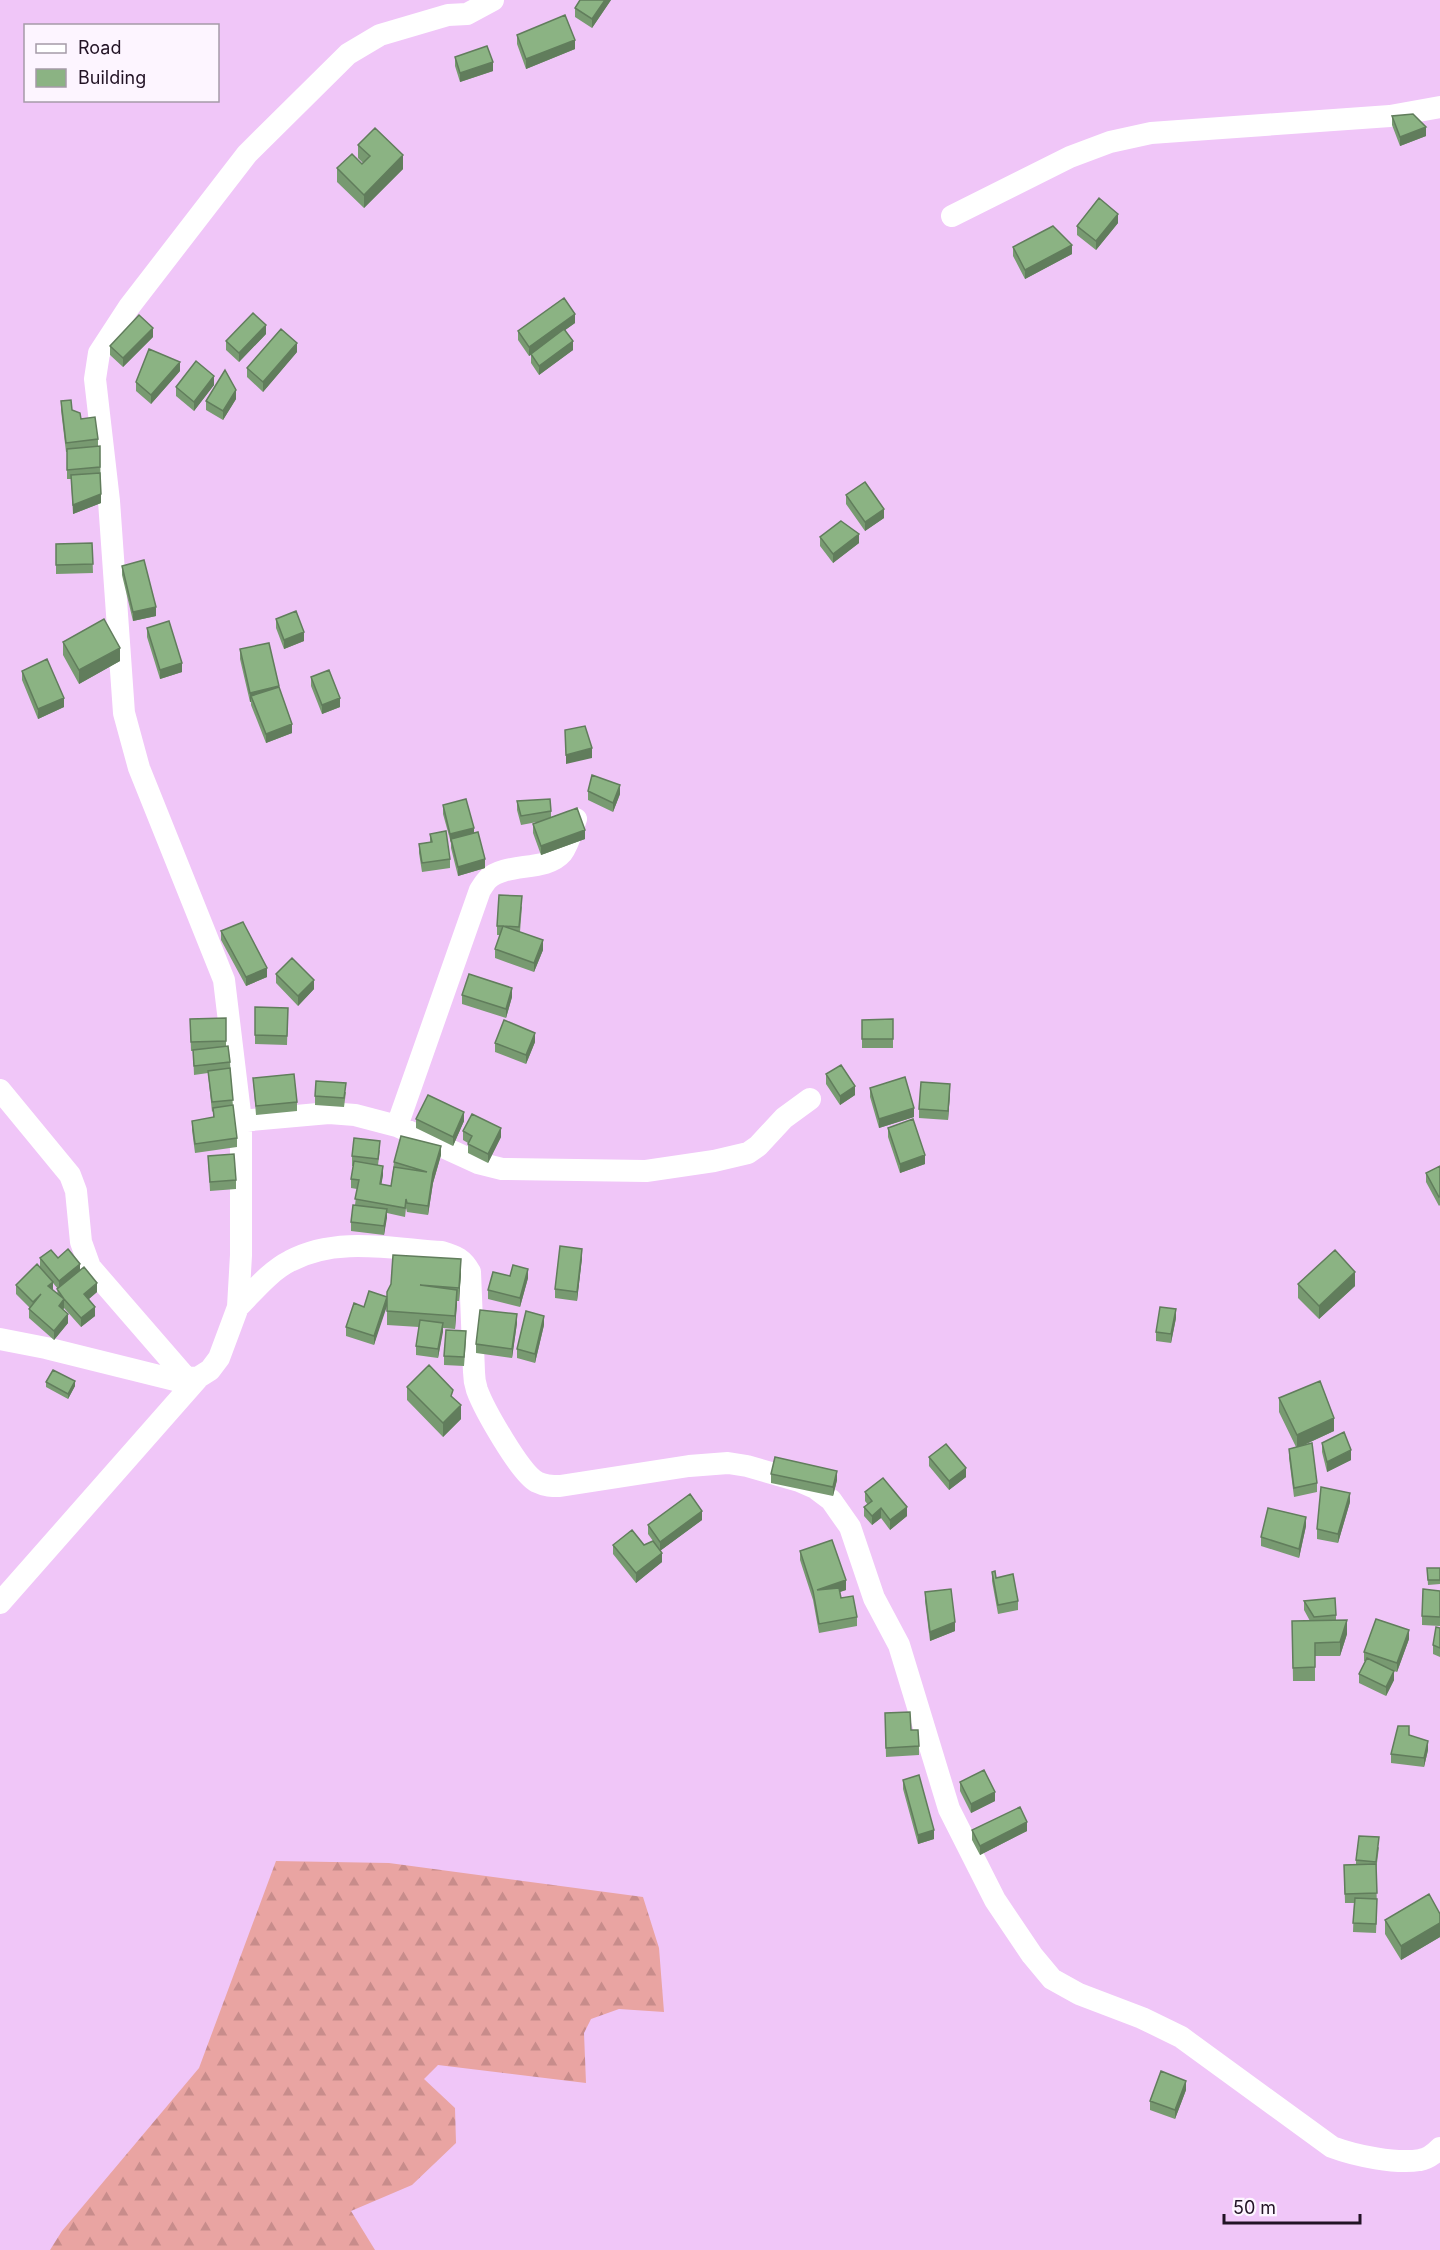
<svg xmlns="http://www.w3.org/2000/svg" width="1440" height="2250" font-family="Inter,sans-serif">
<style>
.forest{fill:url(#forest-firs)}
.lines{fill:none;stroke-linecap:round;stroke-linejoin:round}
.minor{stroke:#fff;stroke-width:22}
.wall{fill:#789a71;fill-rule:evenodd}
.shaded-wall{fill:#617d5c}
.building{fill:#8bb383;stroke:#617d5c;stroke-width:1.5}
</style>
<defs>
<pattern id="forest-firs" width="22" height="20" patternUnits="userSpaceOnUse" patternTransform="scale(1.5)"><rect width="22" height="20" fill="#e9a4a2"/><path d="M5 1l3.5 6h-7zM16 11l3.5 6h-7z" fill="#c88c8b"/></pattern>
</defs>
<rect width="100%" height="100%" fill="#f0c6f8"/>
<path class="forest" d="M276,1861L389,1863L643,1897L659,1948L664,2012L619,2009L591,2019L584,2033L586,2083L438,2065L424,2079L455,2108L456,2143L412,2185L351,2211L375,2250H50L62,2231L199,2068Z"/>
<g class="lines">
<path class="minor" d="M952,216L1070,157L1110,142L1151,133L1390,116L1440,107
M0,1090L70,1175L76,1191L81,1242L90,1267L188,1380
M241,1121L329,1113L355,1115L397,1126L478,1163L502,1169L646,1171L714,1161L748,1153L758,1146L784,1118L810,1099
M397,1126L480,890C482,887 485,882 488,879C506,862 546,872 562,853C569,844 572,830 576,819
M238,1307C254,1291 270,1271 290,1261C336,1236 393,1249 442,1252C456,1256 463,1259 470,1272L474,1372C474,1378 475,1384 477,1390C484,1409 520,1473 537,1482C545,1486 552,1486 560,1486L689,1466L728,1463L747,1466L799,1481L815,1488L831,1500L850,1527L874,1598L899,1645L949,1809L995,1900L1032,1955L1052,1979L1079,1994L1142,2018L1181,2037L1332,2147C1356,2156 1396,2164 1420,2160C1427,2159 1435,2153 1440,2148
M0,1339L46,1348L175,1380L199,1377L210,1370L219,1358L238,1307L241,1255V1121L224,980L139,768L124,713L109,501L95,379L99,353L129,307L247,154L348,54L380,35L448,15L467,14L493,0
M0,1603L199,1377"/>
</g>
<path class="wall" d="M580,0H611L592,28L575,17V8Z
M517,35L575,49L526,69L517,44Z
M455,57L493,71L460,82L455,66Z
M1392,116L1426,136L1400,146L1392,125Z
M358,145L403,169L364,208L337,182V168L362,164L363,163L358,158Z
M1118,223L1096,250L1077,235V226Z
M1013,247L1072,254L1025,279L1013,256Z
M575,323L565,330L573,350L539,375L531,363V355L529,356L518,340V331Z
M266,334L239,362L226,350V341Z
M153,337L123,367L110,355V346Z
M297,352L263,392L247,377V368Z
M180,371L151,404L136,391V382Z
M214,385L194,411L176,396V387Z
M236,399L223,420L206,410V401Z
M61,401L72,410L98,439V446H100L101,503L73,514L71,479H67V452H66L61,410Z
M846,495L884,518L865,531L846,504Z
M820,537L859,543L833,563L820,546Z
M92,543L93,573L56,574V544Z
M122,566L156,616L133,621L122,575Z
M276,619L304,641L284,649L276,628Z
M147,628L182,672L160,679L147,637Z
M63,642L120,661L79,684L63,655Z
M240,649L279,687L292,733L266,743L251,705V702H250L240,659Z
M22,671L64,707L38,719L22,680Z
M311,677L340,707L322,714L311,686Z
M588,791L620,794L613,812L588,800Z
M517,801L551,811V817L585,839L541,855L533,833V824L537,822L521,825L517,810Z
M443,805L474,833L485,868L458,876L451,848V843L443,814Z
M430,834L450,859V868L422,872L419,853V844L430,842Z
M522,906L520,932L543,950L534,972L495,958V949L500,935H497V926Z
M221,931L267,977L246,986L221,940Z
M276,974L314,989L298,1006L276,983Z
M462,995L512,997L506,1018L462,1004Z
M255,1007L288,1008L287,1045L255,1044Z
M226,1018V1046L230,1062L233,1107L237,1138V1147L195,1153L192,1130V1121L213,1118V1111L212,1112L208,1073L194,1075L193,1051H191L190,1019Z
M893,1019V1048H862V1020Z
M535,1042L526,1064L495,1052V1043Z
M826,1074L855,1095L840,1105L826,1084Z
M253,1078L297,1102V1111L256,1115Z
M870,1088L914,1117L879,1128L870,1097Z
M346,1092L344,1107L315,1105V1096Z
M950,1093L948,1120L919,1118V1109Z
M416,1119L464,1121L453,1146L416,1128Z
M888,1128L925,1164L900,1173L888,1137Z
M463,1131L501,1137L488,1163L468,1153V1143L463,1140Z
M380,1150L378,1165L383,1175L381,1184L391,1186L394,1162L441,1155L433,1183L428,1215L407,1212L406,1208L405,1217L387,1213L384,1235L351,1231V1222L355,1205L357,1189L351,1188V1179L353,1166H352V1156Z
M208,1156L236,1180V1189L210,1191Z
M1440,1166V1205L1439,1206L1426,1182V1173Z
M40,1258H58L80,1270L97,1292L89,1299L95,1316L81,1327L64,1308L63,1310L68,1323L54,1340L29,1318V1309L30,1308L16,1294V1285L45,1273L40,1267ZM53,1283L58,1289L57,1294L53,1290Z
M582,1258L577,1301L555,1298V1289Z
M461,1273L459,1301H457L455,1329L443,1328L438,1358L416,1355V1346L419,1327L387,1325V1292Z
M510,1276L528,1278L520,1307L488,1299V1290Z
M1298,1284L1355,1286L1319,1319L1298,1298Z
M387,1297L374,1345L346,1336V1327L364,1307Z
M1176,1318L1171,1343L1156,1341V1332Z
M517,1323L512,1358L476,1353V1344Z
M544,1325L535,1363L517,1358V1349Z
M466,1340L464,1366L444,1365V1356Z
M46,1382L75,1386L68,1399L46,1387Z
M407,1387L453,1398L461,1419L443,1437L407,1400Z
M1279,1398L1334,1431L1304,1445L1317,1483V1492L1294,1497L1289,1458V1449L1296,1447L1279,1412Z
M1322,1443L1351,1460L1327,1472L1322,1452Z
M929,1457L966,1477L949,1490L929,1466Z
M771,1474L837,1480L833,1496L771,1483Z
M865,1492L907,1516L890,1530L881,1518L872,1525L864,1516V1507L868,1505L865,1501Z
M1350,1502L1338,1543L1317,1539V1529Z
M702,1520L661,1550L662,1562L636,1583L613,1554V1545H644L653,1541L648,1534V1525Z
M1306,1526L1299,1558L1261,1546V1537Z
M800,1551L846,1590L840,1592L841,1598L857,1617V1626L819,1633L813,1600L800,1560Z
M1427,1568H1440V1584L1428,1585Z
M992,1572L1018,1601V1610L998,1614L992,1581Z
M1440,1591V1626L1422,1625V1616Z
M925,1592L955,1631L930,1641L925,1601Z
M1304,1601L1336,1615V1620L1347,1634L1340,1656H1315V1681H1293L1292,1621H1310L1304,1610Z
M1440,1628V1657L1433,1654V1645Z
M1409,1639L1397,1672L1394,1671V1680L1386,1696L1359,1683V1674L1365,1661H1364V1652Z
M885,1722L911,1730L919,1746V1755L886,1757Z
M1409,1735L1428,1750L1424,1767L1391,1763V1754Z
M903,1780L934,1839L918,1844L903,1789Z
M960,1782L995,1801L971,1813L960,1791Z
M972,1830L1027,1831L980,1855L972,1840Z
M1379,1847L1376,1871L1377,1908L1376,1933L1353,1932L1354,1903H1345L1344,1865L1356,1864V1860Z
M1440,1914V1937L1401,1960L1385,1934V1920Z
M1186,2090L1175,2119L1150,2110V2101Z"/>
<path class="shaded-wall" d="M605,0H611L592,28V19Z
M575,40V49L526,69V59Z
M493,62V71L460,82V73Z
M1426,127V136L1400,146V137Z
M403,155V169L364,208V195Z
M1118,214V223L1096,250V241Z
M1072,245V254L1025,279V270Z
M575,314V323L529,356V347Z
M266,325V334L239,362V353Z
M153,328V337L123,367V358Z
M573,341V350L539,375V366Z
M297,343V352L263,392V382Z
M180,362V371L151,404V395Z
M214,376V385L194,411V402Z
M236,390V399L223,420V411Z
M101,494V503L73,514V505Z
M884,509V518L865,531V522Z
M859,534V543L833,563V554Z
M156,607V616L133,621V612Z
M304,632V641L284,649V640Z
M120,648V661L79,684V670Z
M182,663V672L160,679V670Z
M279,686V695L251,696V702H250V693Z
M64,698V707L38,719V709Z
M340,698V707L322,714V705Z
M292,724V733L266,743V734Z
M592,748V758L566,764V755Z
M620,785V794L613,812V803Z
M474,828V837L451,839L450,843V834Z
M585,830V839L541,855V846Z
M485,859V868L458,876V867Z
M543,940V950L534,972V963Z
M267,968V977L246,986V977Z
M314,980V989L298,1006V996Z
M512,988V997L506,1018V1009Z
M535,1033V1042L526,1064V1055Z
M950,1084V1093L948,1120V1111Z
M855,1086V1095L840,1105V1096Z
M914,1108V1117L879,1128V1119Z
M464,1112V1121L453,1146V1137Z
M501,1128V1137L488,1163V1154Z
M441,1146V1155L433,1183L428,1215V1206L433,1173Z
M925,1155V1164L900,1173V1164Z
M383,1166V1175L380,1193V1184Z
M387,1209V1218L384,1235V1226Z
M582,1249V1258L577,1301V1292Z
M461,1259V1273L459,1301V1288Z
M80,1264V1273L59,1290V1281Z
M528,1269V1278L520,1307V1298Z
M1355,1272V1286L1319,1319V1306Z
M53,1282V1291L48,1286Z
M97,1283V1292L84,1303V1294Z
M457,1290V1304L455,1329V1316Z
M387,1297V1306L374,1345V1336Z
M64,1299V1308L59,1315V1306Z
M95,1307V1316L81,1327V1318Z
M1176,1309V1318L1171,1343V1334Z
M68,1314V1323L54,1340V1331Z
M517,1314V1323L512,1358V1349Z
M544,1316V1325L535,1363V1354Z
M443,1323V1332L438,1358V1349Z
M75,1381V1386L68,1399V1394Z
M461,1405V1419L443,1437V1423Z
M1334,1418V1431L1297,1448V1435Z
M1351,1450V1460L1327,1472V1462Z
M966,1468V1477L949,1490V1481Z
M837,1471V1480L833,1496V1487Z
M1350,1493V1502L1338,1543V1534Z
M907,1507V1516L890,1530V1520Z
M881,1508V1518L872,1525V1516Z
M702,1511V1520L660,1551V1542Z
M1306,1517V1526L1299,1558V1549Z
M662,1553V1562L636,1583V1573Z
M846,1580V1590L817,1599V1590Z
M1347,1620V1634L1340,1656V1642Z
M955,1622V1631L930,1641V1632Z
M1409,1630V1639L1397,1672V1663Z
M1394,1671V1680L1386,1696V1687Z
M1428,1741V1750L1424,1767V1758Z
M995,1792V1801L971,1813V1804Z
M1027,1822V1831L980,1855V1846Z
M934,1830V1839L918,1844V1835Z
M1440,1923V1937L1401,1960V1946Z
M1186,2081V2090L1175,2119V2110Z"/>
<path class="building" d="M580,0H605L592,19L575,8Z
M565,15L575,40L526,59L517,35Z
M487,46L493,62L460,73L455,57Z
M1413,114L1426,127L1400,137L1392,116Z
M375,128L403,155L364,195L337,168L352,154L362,164L370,156L358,145Z
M1099,198L1118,214L1096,241L1077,226Z
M1053,226L1072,245L1025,270L1013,247Z
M564,298L575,314L529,347L518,331Z
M253,313L266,325L239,353L226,341Z
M139,315L153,328L123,358L110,346Z
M281,329L297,343L263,382L247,368Z
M564,329L573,341L539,366L531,354Z
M149,349L180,362L151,395L136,382Z
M196,361L214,376L194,402L176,387Z
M225,370L236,390L223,411L206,401Z
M71,400L72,410L80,413L81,419L95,417L98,439L66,443L61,401Z
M100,446V467L67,470V449Z
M100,473L101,494L73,505L71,475Z
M865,482L884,509L865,522L846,495Z
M841,521L859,534L833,554L820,537Z
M92,543L93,564L56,565V544Z
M144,560L156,607L133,612L122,566Z
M296,611L304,632L284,640L276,619Z
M104,619L120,648L79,670L63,642Z
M169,621L182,663L160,670L147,628Z
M269,643L279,686L250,693L240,649Z
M47,659L64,698L38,709L22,671Z
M329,670L340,698L322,705L311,677Z
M279,687L292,724L266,734L251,696Z
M585,726L592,748L566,755L565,730Z
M592,775L620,785L613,803L588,791Z
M466,799L474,828L450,834L443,805Z
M550,799L551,811L521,816L517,801Z
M577,808L585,830L541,846L533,824Z
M446,831L450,859L422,863L419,844L432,842L430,834Z
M478,832L485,859L458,867L451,839Z
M499,895L522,896L519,927L503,926L543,940L534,963L495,949L503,926H497Z
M243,922L267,968L246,977L221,931Z
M292,958L314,980L298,996L276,974Z
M469,974L512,988L506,1009L462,995Z
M255,1007L288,1008L287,1036L255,1035Z
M226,1018V1041L191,1042L190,1019Z
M893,1019V1039H862V1020Z
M504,1020L535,1033L526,1055L495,1043Z
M228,1046L230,1062L194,1066L193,1050Z
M841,1065L855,1086L840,1096L826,1074Z
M230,1068L233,1100L212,1102L208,1071Z
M294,1074L297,1102L256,1106L253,1078Z
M905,1077L914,1108L879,1119L870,1088Z
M316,1081L346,1083L344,1098L315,1096Z
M921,1082L950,1084L948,1111L919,1109Z
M428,1095L464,1112L453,1137L416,1119Z
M233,1105L237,1138L195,1144L192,1121L214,1117L213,1108Z
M472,1114L501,1128L488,1154L468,1144L472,1136L463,1131Z
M913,1119L925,1155L900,1164L888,1128Z
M401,1136L441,1146L433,1173L428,1206L407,1203L406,1199L405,1208L355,1199L359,1180L351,1179L354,1161L383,1166L380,1184L391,1186L394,1167L427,1172L394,1162Z
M354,1138L380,1141L378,1159L352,1156Z
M234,1154L236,1180L210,1182L208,1156Z
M1440,1166V1196L1439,1197L1426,1173Z
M353,1205L387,1209L384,1226L351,1222Z
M560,1246L582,1249L577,1292L555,1289Z
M68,1249L80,1264L59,1281L40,1258L51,1250L58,1258Z
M1335,1250L1355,1272L1319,1306L1298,1284Z
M393,1255L461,1259L459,1288L420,1285L457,1290L455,1316L387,1311V1292L391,1284Z
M37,1264L53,1282L48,1286L64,1299L57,1289L84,1267L97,1283L84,1294L95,1307L81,1318L64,1299L59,1306L68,1314L54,1331L29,1309L41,1294L33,1302L16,1285Z
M513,1265L528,1269L520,1298L488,1290L493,1272L510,1276Z
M369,1291L387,1297L374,1336L346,1327L354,1303L364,1307Z
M1160,1307L1176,1309L1171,1334L1156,1332Z
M480,1310L517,1314L512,1349L476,1344Z
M526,1311L544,1316L535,1354L517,1349Z
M420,1320L443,1323L438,1349L416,1346Z
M446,1330L466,1331L464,1357L444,1356Z
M429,1365L453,1390L451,1396L461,1405L443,1423L407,1387Z
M53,1370L75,1381L68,1394L46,1382Z
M1320,1381L1334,1418L1297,1435L1279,1398Z
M1344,1432L1351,1450L1327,1462L1322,1443Z
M1312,1443L1317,1483L1294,1488L1289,1449Z
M946,1444L966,1468L949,1481L929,1457Z
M775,1457L837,1471L833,1487L771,1474Z
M883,1478L907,1507L890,1520L881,1508L872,1516L864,1507L872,1501L865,1492Z
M1321,1487L1350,1493L1338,1534L1317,1529Z
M690,1494L702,1511L660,1542L648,1525Z
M1268,1508L1306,1517L1299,1549L1261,1537Z
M632,1530L644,1545L653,1541L662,1553L636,1573L613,1545Z
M832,1540L846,1580L817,1590L839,1588L841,1598L853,1596L857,1617L819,1624L813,1591L800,1551Z
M1427,1568H1440V1580H1428Z
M995,1571L996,1578L1013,1574L1018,1601L998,1605L992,1572Z
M951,1589L955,1622L930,1632L925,1592Z
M1423,1589L1440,1591V1617L1422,1616Z
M1335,1598L1336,1615L1314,1617L1304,1601Z
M1376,1619L1409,1630L1397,1663L1364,1652Z
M1347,1620L1340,1642L1315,1643V1667L1293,1668L1292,1621Z
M1436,1627L1440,1628V1648L1433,1645Z
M1367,1658L1394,1671L1386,1687L1359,1674Z
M910,1712L911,1730H918L919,1746L886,1748L885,1713Z
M1398,1726H1409V1735L1428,1741L1424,1758L1391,1754Z
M984,1770L995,1792L971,1804L960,1782Z
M919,1775L934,1830L918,1835L903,1780Z
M1020,1807L1027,1822L980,1846L972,1830Z
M1359,1836L1379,1837L1376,1862L1356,1860Z
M1376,1864L1377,1893L1345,1894L1344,1865Z
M1429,1894L1440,1914V1923L1401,1946L1385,1920Z
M1355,1898L1377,1899L1376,1924L1353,1923Z
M1161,2071L1186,2081L1175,2110L1150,2101Z"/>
<rect x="24" y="24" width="195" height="78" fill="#fdf5ff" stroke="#a59ba8" stroke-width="1.5"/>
<rect x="36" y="44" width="30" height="9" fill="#ffffff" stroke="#a59ba8" stroke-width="1.5"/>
<text x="78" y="54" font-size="18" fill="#221325">Road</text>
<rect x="36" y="69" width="30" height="18" fill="#8bb383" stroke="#a59ba8" stroke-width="1.5"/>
<text x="78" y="84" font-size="18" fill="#221325">Building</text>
<path d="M1224 2214v9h136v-9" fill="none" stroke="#221325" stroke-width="3"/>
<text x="1233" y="2214" font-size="18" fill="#221325" stroke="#fdf5ff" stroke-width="4.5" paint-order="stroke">50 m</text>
</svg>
